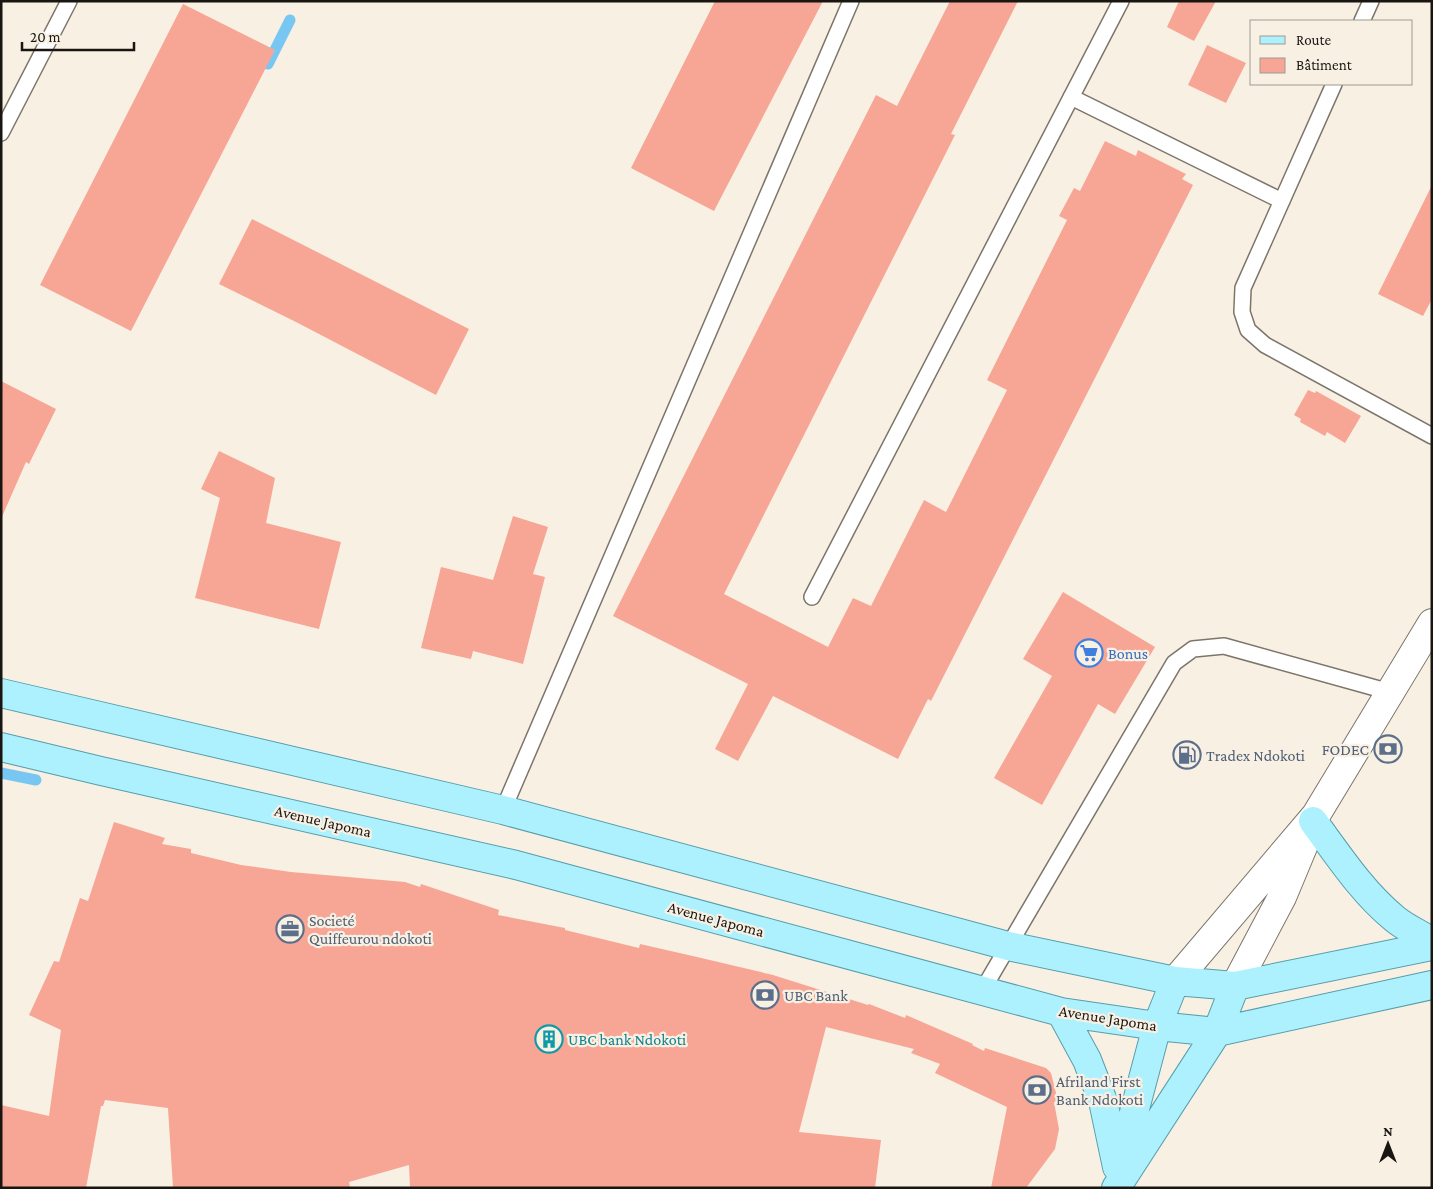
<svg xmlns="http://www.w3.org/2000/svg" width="1433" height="1189" font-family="'Crimson Pro',serif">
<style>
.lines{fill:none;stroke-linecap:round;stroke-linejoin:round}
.stream{stroke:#78c7f3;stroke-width:11}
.building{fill:#f7a695}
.lane-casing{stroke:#7c756a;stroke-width:18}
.secondary-casing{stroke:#7c756a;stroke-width:30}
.primary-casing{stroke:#579eab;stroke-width:30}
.lane{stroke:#fff;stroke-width:15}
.secondary{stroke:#fff;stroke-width:28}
.primary{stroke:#aef1fe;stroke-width:28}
.labels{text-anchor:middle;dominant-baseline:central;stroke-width:4.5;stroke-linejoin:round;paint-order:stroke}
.shop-label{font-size:16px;fill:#366cbe;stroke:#f8f0e3;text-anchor:start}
.service-label{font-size:16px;fill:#4e5e75;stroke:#f8f0e3;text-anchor:start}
.street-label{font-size:16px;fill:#191612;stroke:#f8f0e3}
.culture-label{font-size:16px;fill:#0d838f;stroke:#f8f0e3;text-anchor:start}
</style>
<rect width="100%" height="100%" fill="#f8f0e3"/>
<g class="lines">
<path class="stream" d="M268,64L290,20
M1,773L36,780"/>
</g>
<path class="building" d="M715,1H823L714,211L631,168Z
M950,1H1018L951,134L955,135L724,594L828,647L853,598L871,606L924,500L946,512L1007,390L987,380L1067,220L1059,216L1074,188L1080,191L1105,141L1136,156L1138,150L1186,174L1182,179L1193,185L931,701L928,699L898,759L773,696L738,761L715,749L748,684L613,616L876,95L897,106Z
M1179,1H1216L1194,41L1167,27Z
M183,4L275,50L131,331L40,285Z
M1207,45L1246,63L1226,103L1188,85Z
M1432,185V299L1423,316L1378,294Z
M252,219L469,329L436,395L296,322L219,284Z
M1,381L56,409L29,464L26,462L1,519Z
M1308,390L1315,393L1316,391L1361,416L1345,443L1327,432L1325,436L1300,422L1301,419L1294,415Z
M219,451L275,478L266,523L341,542L319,629L195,598L220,498L201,489Z
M513,516L548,527L533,574L545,577L523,664L473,651L471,659L421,648L441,567L493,580Z
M1063,592L1155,647L1115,714L1098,704L1042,805L994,778L1052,676L1023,659Z
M114,822L165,838L162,844L191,849V853L241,865L291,872L405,882L420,887L421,884L499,910L498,915L565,928V930L639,948L640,944L697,957L773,975L868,1005L869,1004L905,1018L906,1015L973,1044L972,1045L984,1051L985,1048L1046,1068L1051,1073L1058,1101L1054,1102L1059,1129L1055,1149L1026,1188H991L1007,1107L935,1073L940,1064L911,1053L914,1049L826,1027L799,1132L881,1140L875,1188H410L409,1165L349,1182L350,1188H173L168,1108L105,1100L103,1106H101L86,1188H1V1105L49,1116L61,1030L29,1015L54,961L59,962L80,898L88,901Z"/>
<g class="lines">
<g class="lane-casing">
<path id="lane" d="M1362,21L1371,1
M1334,84L1243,288L1242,312L1248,330L1265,345L1432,436
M1071,97L1282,201
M1,133L69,1
M812,597L1121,1
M503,810L851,1
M982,991L1174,663L1193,649L1224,646L1390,692"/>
</g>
<g class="secondary-casing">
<path id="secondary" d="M1175,981L1316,815L1432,623
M1235,986L1282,897L1307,837"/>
</g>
<g class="primary-casing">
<path id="primary" d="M1,693L503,810L1008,946L1175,981L1235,986L1432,946
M1,747L101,771L516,865L1061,1012L1157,1026L1217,1032L1432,985
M1313,821C1338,855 1362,892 1395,919C1406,928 1420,934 1432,942
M1061,1012L1087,1060L1103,1101L1117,1167
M1119,1169L1157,1026L1175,981
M1116,1188L1217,1032L1235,986"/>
</g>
<use href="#lane" class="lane"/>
<use href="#secondary" class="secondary"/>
<use href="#primary" class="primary"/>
</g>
<defs>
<g id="supermarket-ring" transform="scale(1.4375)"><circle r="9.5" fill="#f8f0e3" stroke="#3f7fe0" stroke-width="1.5"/><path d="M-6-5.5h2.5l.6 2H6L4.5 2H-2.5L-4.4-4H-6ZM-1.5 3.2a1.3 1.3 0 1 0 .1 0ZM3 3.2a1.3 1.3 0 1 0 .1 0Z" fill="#3f7fe0"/></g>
<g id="bank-ring" transform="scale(1.4375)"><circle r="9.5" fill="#f8f0e3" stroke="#5c6f8a" stroke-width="1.5"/><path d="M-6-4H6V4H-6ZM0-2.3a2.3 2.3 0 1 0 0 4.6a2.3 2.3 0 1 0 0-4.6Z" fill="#5c6f8a"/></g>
<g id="fuel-ring" transform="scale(1.4375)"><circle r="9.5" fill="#f8f0e3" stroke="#5c6f8a" stroke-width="1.5"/><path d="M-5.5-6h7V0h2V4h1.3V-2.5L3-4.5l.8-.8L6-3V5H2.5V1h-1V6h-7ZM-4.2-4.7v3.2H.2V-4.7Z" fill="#5c6f8a"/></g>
<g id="office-ring" transform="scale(1.4375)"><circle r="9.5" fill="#f8f0e3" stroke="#5c6f8a" stroke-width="1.5"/><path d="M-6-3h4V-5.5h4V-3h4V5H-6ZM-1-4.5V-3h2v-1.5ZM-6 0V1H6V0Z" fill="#5c6f8a"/></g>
<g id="building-ring" transform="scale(1.4375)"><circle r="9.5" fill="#f8f0e3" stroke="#0f9aa8" stroke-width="1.5"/><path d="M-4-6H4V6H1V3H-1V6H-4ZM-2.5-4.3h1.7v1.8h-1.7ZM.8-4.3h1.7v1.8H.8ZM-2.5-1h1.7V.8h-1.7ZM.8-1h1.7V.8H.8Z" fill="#0f9aa8"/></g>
</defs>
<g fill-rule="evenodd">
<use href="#supermarket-ring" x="1089" y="653"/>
<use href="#bank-ring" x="1388" y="749"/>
<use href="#fuel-ring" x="1187" y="755"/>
<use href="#office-ring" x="290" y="929"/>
<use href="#bank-ring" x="765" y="995"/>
<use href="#building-ring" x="549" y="1039"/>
<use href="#bank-ring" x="1037" y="1090"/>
</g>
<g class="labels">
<g class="shop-label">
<text x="1108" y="653">Bonus</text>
</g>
<g class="service-label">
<text x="1369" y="749" text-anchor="end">FODEC</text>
<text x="1206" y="755">Tradex Ndokoti</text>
<text x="309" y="920">Societé<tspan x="309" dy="18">Quiffeurou ndokoti</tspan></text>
<text x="784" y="995">UBC Bank</text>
<text x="1056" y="1081">Afriland First<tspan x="1056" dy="18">Bank Ndokoti</tspan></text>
</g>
<g class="street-label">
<text transform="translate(323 821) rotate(13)">Avenue Japoma</text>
<text transform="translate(716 919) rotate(15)">Avenue Japoma</text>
<text transform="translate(1108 1018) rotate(9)">Avenue Japoma</text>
</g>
<g class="culture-label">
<text x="568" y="1039">UBC bank Ndokoti</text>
</g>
</g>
<rect width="1433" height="1189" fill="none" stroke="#191612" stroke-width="5"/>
<rect x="1250" y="20" width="162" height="65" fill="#f8f0e3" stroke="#9f998f"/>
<rect x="1260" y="36" width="25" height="8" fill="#aef1fe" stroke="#9f998f"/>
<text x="1296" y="45" font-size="15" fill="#191612">Route</text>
<rect x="1260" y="58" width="25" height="15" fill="#f7a695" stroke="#9f998f"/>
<text x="1296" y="70" font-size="15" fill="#191612">Bâtiment</text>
<g transform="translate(1388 1144)" stroke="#f8f0e3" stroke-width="4" paint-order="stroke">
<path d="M0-4L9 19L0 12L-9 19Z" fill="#191612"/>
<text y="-8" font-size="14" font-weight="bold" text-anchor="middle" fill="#191612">N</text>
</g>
<path d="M22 42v8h112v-8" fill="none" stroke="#191612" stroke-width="2.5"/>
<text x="30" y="42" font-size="15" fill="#191612" stroke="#f8f0e3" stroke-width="4" paint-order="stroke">20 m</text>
</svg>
